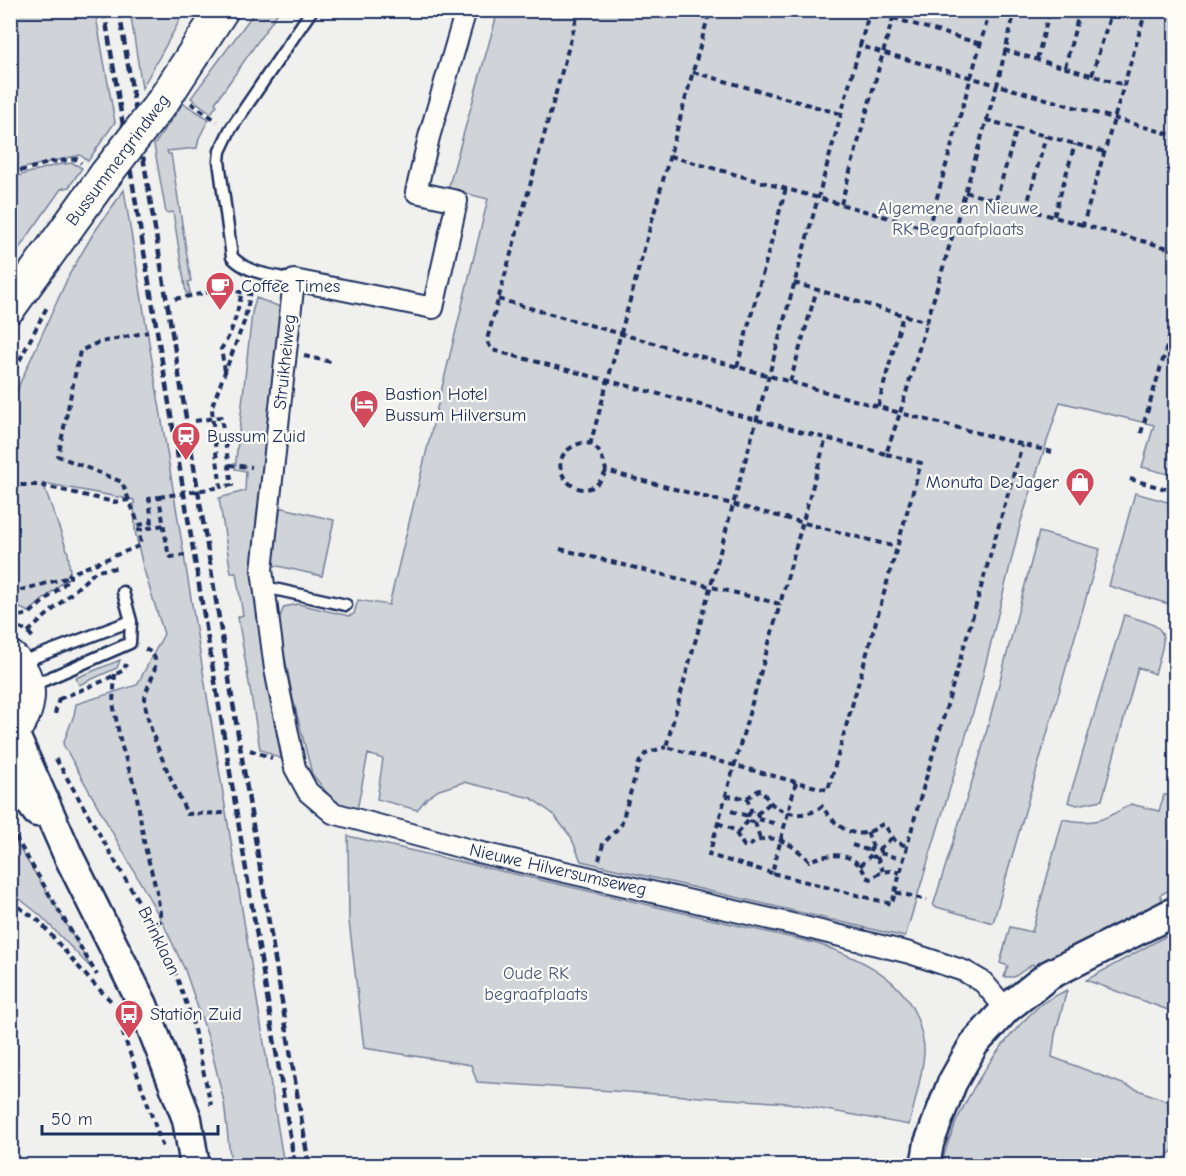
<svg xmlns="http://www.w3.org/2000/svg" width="1186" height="1176" font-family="'Comic Neue',sans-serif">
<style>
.green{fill:#d0d3d8;stroke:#76819b;stroke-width:1.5}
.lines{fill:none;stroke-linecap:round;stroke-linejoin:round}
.lane-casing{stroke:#1b2f5e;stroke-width:15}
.street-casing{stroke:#1b2f5e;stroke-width:24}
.secondary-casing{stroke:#1b2f5e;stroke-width:33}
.primary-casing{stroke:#1b2f5e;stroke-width:36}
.path{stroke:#1b2f5e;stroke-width:4;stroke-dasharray:6 4.5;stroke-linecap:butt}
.lane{stroke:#fdfcf7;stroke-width:10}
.street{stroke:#fdfcf7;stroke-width:20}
.secondary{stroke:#fdfcf7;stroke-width:28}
.primary{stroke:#fdfcf7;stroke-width:32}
.rail{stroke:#1b2f5e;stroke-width:4.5;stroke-dasharray:9 4.5;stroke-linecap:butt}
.primary-bridge-casing{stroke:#1b2f5e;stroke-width:36;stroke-linecap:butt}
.path-bridge{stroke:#1b2f5e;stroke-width:4;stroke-dasharray:6 4.5;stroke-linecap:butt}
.primary-bridge{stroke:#fdfcf7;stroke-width:32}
.labels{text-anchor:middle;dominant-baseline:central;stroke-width:4.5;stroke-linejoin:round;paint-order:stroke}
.street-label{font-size:18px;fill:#1b2f5e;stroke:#fdfcf7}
.park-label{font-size:18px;fill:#48587c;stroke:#fdfcf7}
.poi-label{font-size:18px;fill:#1b2f5e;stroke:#fdfcf7;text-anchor:start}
</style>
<rect width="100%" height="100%" fill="#f0f0ee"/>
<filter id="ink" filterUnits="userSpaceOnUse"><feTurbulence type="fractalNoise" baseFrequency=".0167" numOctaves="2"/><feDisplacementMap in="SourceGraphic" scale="12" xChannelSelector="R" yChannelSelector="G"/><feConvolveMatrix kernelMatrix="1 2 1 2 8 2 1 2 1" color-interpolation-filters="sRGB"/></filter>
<g filter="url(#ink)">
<path class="green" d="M256,10L279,11L215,103L217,105L211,113L191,98Z
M10,11H95L115,122L88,161L80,155L11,171Z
M130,11H185L142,88Z
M498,11H1175V476L1142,467L1154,425L1060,402L1021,521L977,699L905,937L581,861L571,837L553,814L531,798L464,782L439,790L427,798L417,810L377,799L383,759L368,754L356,815L335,803L312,774L293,699L278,622L284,607L298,604L349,616L354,614L358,600L389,605L488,199L448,189Z
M183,103L209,119L199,138L197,148L167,151L168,154H171L191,281L188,282L190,293H186L173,212L166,213L154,145Z
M73,163L82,168L69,187L61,189L11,260V192L18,189L14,177L56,165Z
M124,190L284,1165H231L224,1102L209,1040L185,970L163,923L63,744L74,715L76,704L137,685L164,634L143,567L135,531L134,500L43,483L68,553L70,571L62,583L29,612L13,605L11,589V409L20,383L69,275L93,234Z
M256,298L281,307L254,563V578L281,759L260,749L238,617L243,615L236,573H231L219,498L245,491L246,471L235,469L252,313Z
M1135,493L1175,504V606L1109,586Z
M279,507L334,520L322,576L273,565Z
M1039,532L1100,549L993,923L933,906L980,756Z
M1124,615C1170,628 1168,629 1155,674L1138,667L1102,800L1077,805L1068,802Z
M120,660L117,668L79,685L76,678Z
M1175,794V887L1160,895L1163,902L1037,971L1033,964L1014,977H1004L1008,966L1000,963L1010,927L1032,932L1063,819C1095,826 1104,820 1131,804L1159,811L1164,795Z
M11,835L60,913L92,969L40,915L11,892Z
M348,836L815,943C857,957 903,976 918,1021C921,1031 925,1042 924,1053C922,1077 915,1102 909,1125L788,1103L477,1082L471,1065L364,1048L349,921Z
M1175,931V997L1171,1011L1086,980Z
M1067,990L1055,1035L1052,1057L1175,1104V1148L1158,1165H941C957,1106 993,1048 1039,1006C1047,999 1058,995 1067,990Z"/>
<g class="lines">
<g class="lane-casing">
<path id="lane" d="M294,280C272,275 248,274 232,257L219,161L220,151L230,130L312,10
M265,587L346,605
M19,663L131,621
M31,686L130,643L131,621L123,592"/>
</g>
<g class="street-casing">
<path id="street" d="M466,10L429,137L416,192L457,201L433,308L294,280L262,570L275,669L295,768L308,792L333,813L478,852L796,925L910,953L964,971L983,982L1006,1009"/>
</g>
<g class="secondary-casing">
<path id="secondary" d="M13,731L68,855L143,1005L187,1119L195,1166
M10,775L37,812
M925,1166L929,1143L952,1083L974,1044L1006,1009L1049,975L1176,911"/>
</g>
<g class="primary-casing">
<path id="primary" d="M163,101L222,10
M10,307L106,174
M10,657C35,677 33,713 10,733"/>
</g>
<path class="path" d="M870,10L860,46L997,85L1015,10
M972,10L989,15
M1146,10L1083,225L1176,250
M893,18L981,44
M1004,50L1125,85
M1037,59L1050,10
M1065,67L1080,10
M693,72L841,114
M1092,75L1112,10
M191,103L217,121
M986,120L1105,152
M670,156L953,236
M10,174L52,162L77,159L81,163
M965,192L1083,225
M996,200L1017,128
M841,204L895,10
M1026,209L1046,136
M1054,216L1075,144
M928,229L990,10
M794,283L927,322
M175,299L225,289L250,294
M498,299L900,413L886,454L492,350L488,343V336L579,10
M304,356L331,362
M737,367L786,188
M225,371L221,349C233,333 237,312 242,292
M10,379L48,305
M790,382L817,289
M878,406L903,315
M195,421L221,417L232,485L221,487C217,460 213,434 212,406L244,322L252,287
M1141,433L1176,316
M590,445L710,10
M1052,452L900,413L997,85L1176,136
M886,454L921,463L828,790L796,782L772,873L892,904L895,892L927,900
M229,465L252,467
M606,471C587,515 538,467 572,447C593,434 603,454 606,471L896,547
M1130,479L1176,492
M10,485H40L114,502L129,500L139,525L152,522
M129,500L122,482L58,456L80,351L97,343L148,332
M152,523L149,499L159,497L168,552L171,557L185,555
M560,549L780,604L826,438
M10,593L66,578L69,574
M10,618L29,614L70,579V574L141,545L139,530L164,525
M10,623L28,632L35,640
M28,632L96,571L116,568
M145,649C169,659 144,684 145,701C147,732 174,784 187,814L228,813
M115,674L113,703L121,744L136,791L145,847L157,892L161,920L153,926
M59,699L103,681L124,670L126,664
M55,714L59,698
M250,750L272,758
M56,759L167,951L191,1016L211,1105
M796,782L666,747L860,46
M726,796L747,798L759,790L763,791C771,813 804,822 822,806C832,822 850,840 871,831C876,829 879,825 884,824L896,842L907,846
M747,798L752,813
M731,811L748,816
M748 817a5 5 0 1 1 10 0a5 5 0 1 1-10 0Z
M757,814L770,803
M758,819L777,824
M755,822L760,839
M718,823L734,830L744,846L748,847C770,828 793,844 809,861C830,852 857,851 866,877L871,879C880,871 889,869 900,873
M10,828L97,975
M867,832L873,847
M737,833L749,820
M852,845L870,851
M870 852a5 5 0 1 1 10 0a5 5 0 1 1-10 0Z
M879,849L892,838
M880,853L898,858
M877,857L883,871
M599,860L603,844L621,825L639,763L646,753L666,747
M860,866L871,855
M772,873L709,855L780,604
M895,892L916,813L1022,445
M10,901L39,921L90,980L111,1001
M119,1022L163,1148"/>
<use href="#lane" class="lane"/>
<use href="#street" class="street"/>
<use href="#secondary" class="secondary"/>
<use href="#primary" class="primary"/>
<path class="rail" d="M104,10L295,1166
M119,10L309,1166"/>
<g class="primary-bridge-casing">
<path id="primary-bridge" d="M106,174L163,101"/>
</g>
<path class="path-bridge" d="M159,497L221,487"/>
<use href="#primary-bridge" class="primary-bridge"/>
</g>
</g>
<defs>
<g id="cafe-pin" transform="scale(1.5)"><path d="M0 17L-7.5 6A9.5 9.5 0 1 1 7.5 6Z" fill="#d1495b" stroke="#fdfcf7"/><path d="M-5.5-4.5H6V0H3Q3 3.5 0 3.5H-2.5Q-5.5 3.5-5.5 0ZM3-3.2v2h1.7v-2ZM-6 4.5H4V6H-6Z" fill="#fff"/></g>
<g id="hotel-pin" transform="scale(1.5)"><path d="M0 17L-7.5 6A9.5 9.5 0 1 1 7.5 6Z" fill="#d1495b" stroke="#fdfcf7"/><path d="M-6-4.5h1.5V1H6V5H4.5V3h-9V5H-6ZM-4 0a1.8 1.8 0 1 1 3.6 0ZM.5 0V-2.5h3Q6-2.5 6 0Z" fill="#fff"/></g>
<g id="station-pin" transform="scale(1.5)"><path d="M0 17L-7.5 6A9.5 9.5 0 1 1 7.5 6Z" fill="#d1495b" stroke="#fdfcf7"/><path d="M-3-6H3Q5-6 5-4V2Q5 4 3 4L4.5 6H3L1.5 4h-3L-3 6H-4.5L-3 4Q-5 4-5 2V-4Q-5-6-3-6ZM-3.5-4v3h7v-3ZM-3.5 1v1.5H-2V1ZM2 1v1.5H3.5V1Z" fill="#fff"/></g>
<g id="shop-pin" transform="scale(1.5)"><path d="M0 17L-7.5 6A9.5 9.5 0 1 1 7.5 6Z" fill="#d1495b" stroke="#fdfcf7"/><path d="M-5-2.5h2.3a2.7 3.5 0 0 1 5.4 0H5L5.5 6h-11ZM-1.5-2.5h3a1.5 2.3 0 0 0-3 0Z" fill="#fff"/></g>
<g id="bus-pin" transform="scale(1.5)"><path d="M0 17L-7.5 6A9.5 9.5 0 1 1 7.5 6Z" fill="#d1495b" stroke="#fdfcf7"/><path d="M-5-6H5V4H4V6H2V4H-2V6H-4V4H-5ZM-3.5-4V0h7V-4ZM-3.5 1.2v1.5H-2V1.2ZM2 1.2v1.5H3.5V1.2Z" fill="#fff"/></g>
</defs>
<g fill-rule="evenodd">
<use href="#cafe-pin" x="220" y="286"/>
<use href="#hotel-pin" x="364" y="404"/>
<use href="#station-pin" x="186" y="436"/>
<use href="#shop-pin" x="1080" y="482"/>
<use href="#bus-pin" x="129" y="1014"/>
</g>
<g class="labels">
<g class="street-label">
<text transform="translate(118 160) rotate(-53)">Bussummergrindweg</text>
<text transform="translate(285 362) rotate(-84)">Struikheiweg</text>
<text transform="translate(558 870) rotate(13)">Nieuwe Hilversumseweg</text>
<text transform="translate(159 941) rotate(64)">Brinklaan</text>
</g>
<g class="park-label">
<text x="958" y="208">Algemene en Nieuwe<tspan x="958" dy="21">RK Begraafplaats</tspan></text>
<text x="536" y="973">Oude RK<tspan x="536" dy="21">begraafplaats</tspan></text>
</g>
<g class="poi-label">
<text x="241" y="286">Coffee Times</text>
<text x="385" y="394">Bastion Hotel<tspan x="385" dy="21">Bussum Hilversum</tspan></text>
<text x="207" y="436">Bussum Zuid</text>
<text x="1059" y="482" text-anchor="end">Monuta De Jager</text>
<text x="150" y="1014">Station Zuid</text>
</g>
</g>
<rect width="1186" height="1176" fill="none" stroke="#fdfcf7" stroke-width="36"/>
<rect x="18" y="18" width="1150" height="1140" fill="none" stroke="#1b2f5e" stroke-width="2" filter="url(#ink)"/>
<path d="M42 1125v9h176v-9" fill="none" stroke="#1b2f5e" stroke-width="3"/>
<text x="51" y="1125" font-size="18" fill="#1b2f5e" stroke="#fdfcf7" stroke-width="4.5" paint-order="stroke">50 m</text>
</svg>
